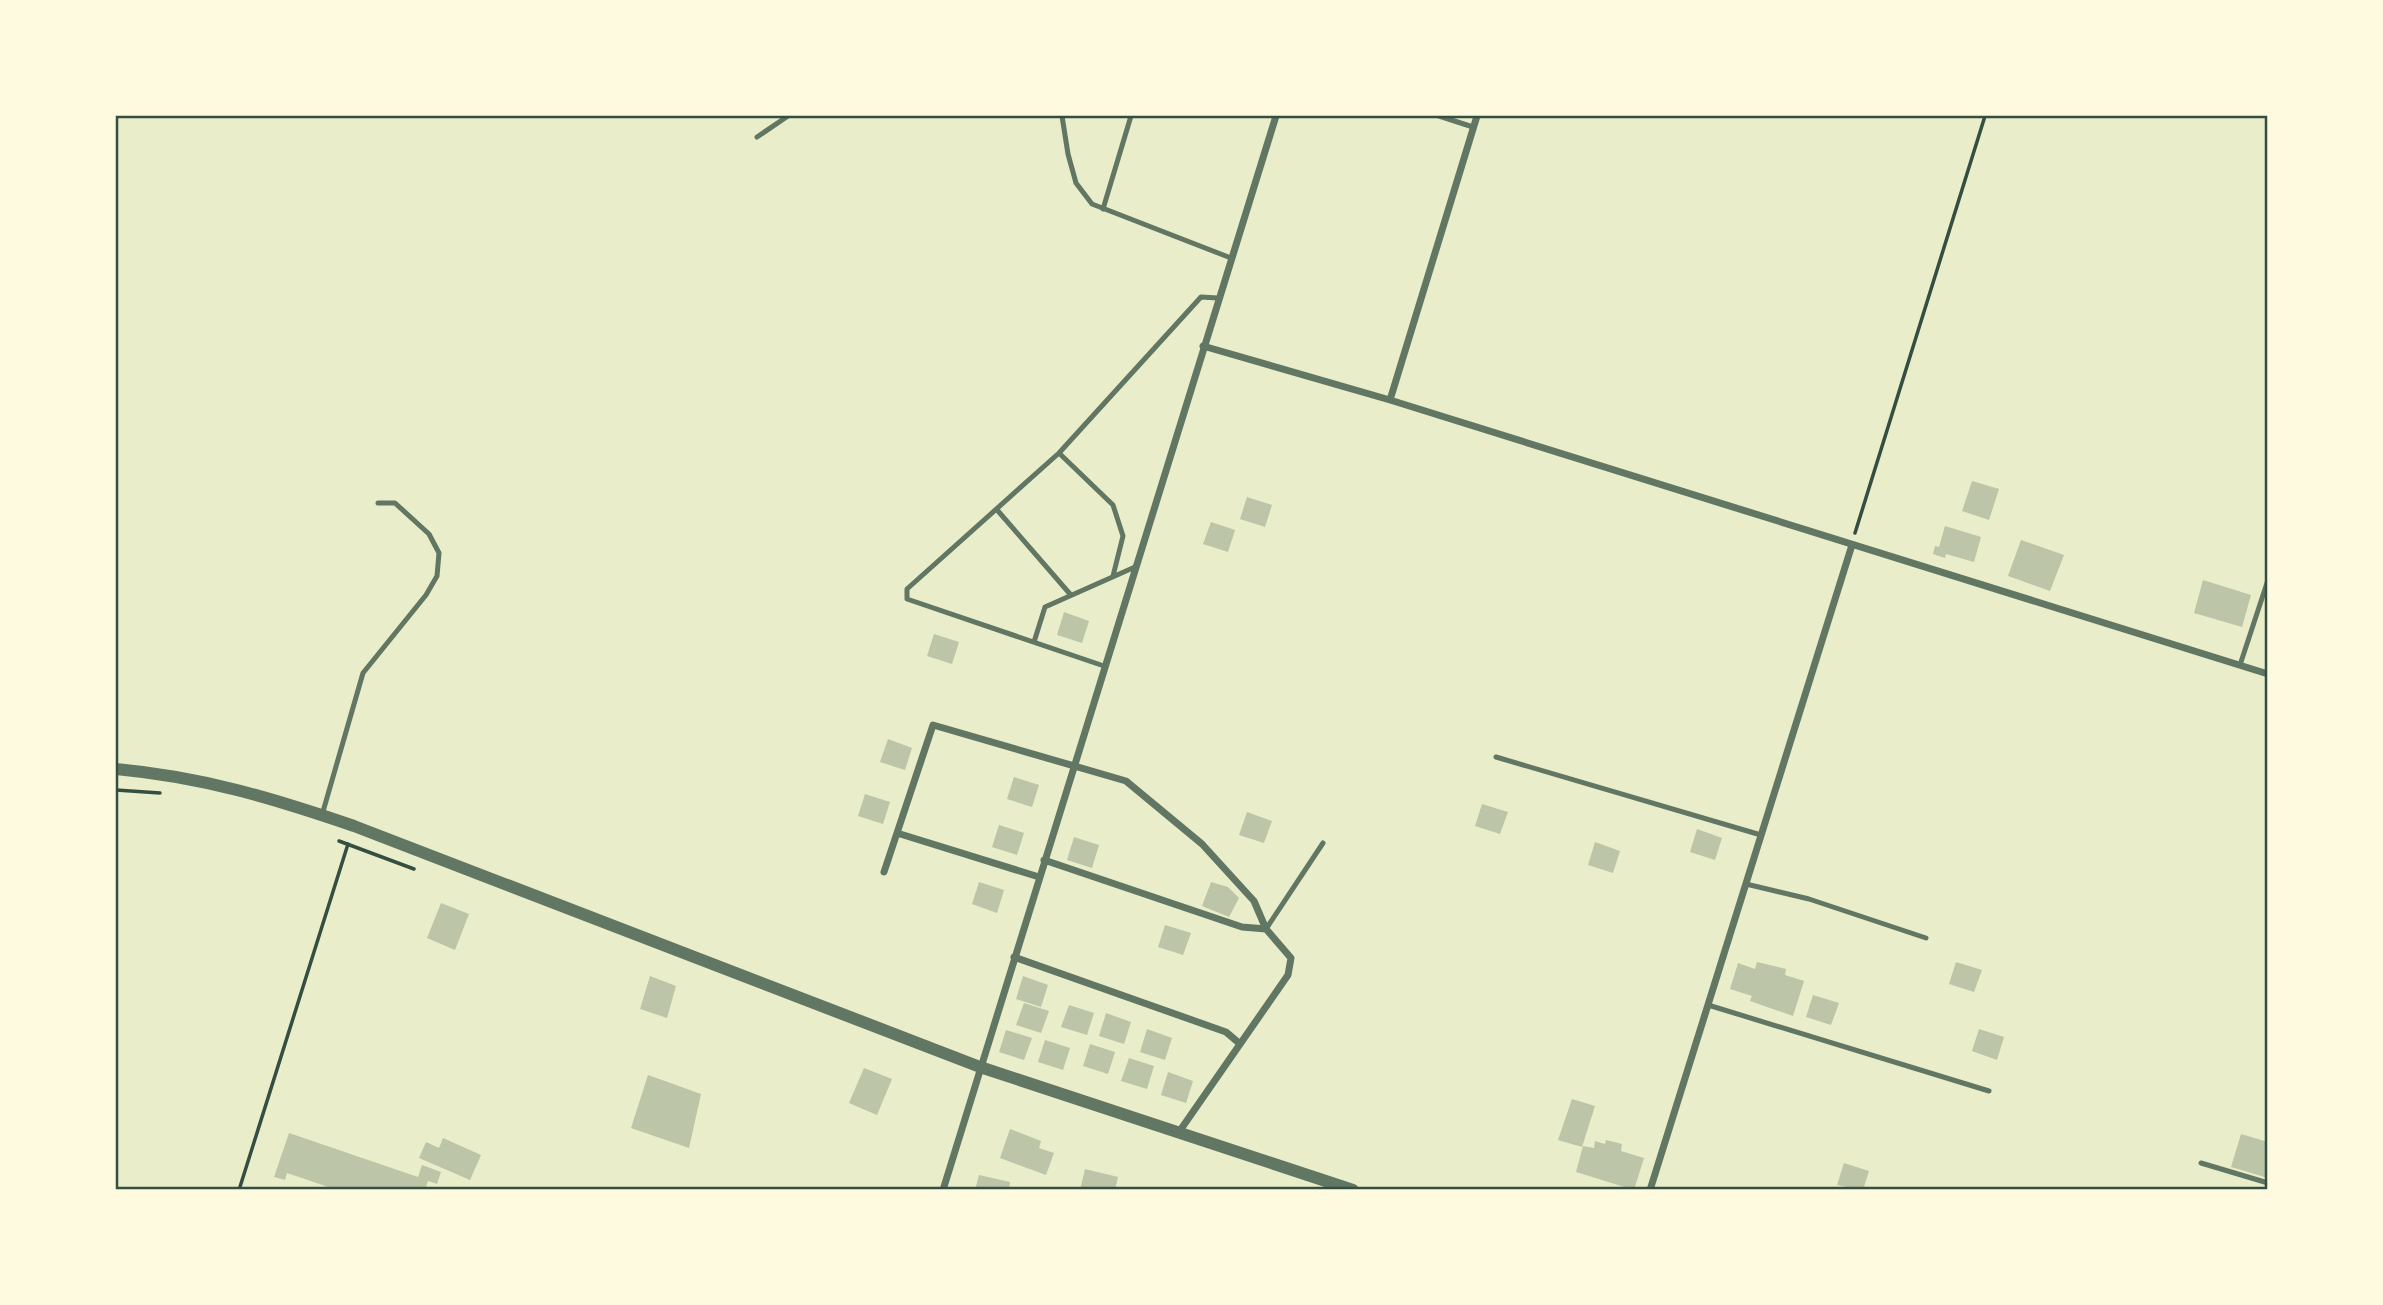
<svg xmlns="http://www.w3.org/2000/svg" width="2383" height="1305" font-family="'DejaVu Sans',sans-serif">
<style>
.building{fill:#bcc5a7}
.lines{fill:none;stroke-linecap:round;stroke-linejoin:round}
.path{stroke:#344e41;stroke-width:3.5}
.service{stroke:#617663;stroke-width:5}
.minor{stroke:#617663;stroke-width:7}
.tertiary{stroke:#617663;stroke-width:12}
.neatline{fill:none;stroke:#344e41;stroke-width:2.5}
</style>
<rect width="100%" height="100%" fill="#e9edc9"/>
<path class="building" d="M1972,481L1999,489L1989,520L1962,511Z
M1247,497L1272,505L1265,527L1240,519Z
M1211,522L1235,530L1228,552L1203,544Z
M1945,526L1981,537L1974,562L1946,554L1945,558L1933,554L1935,546L1939,547Z
M2021,540L2064,555L2050,591L2008,576Z
M2203,580L2251,595L2242,627L2194,613Z
M1064,612L1089,621L1082,643L1057,635Z
M934,634L959,642L952,664L927,656Z
M888,739L912,748L905,770L880,762Z
M1014,777L1039,785L1032,807L1007,799Z
M865,794L890,802L883,824L858,816Z
M1482,804L1508,812L1500,834L1475,826Z
M1247,812L1272,821L1264,843L1239,835Z
M999,825L1024,833L1017,855L992,847Z
M1697,829L1722,838L1715,860L1690,852Z
M1074,837L1099,845L1092,868L1067,860Z
M1595,842L1620,851L1613,873L1588,865Z
M979,882L1004,890L997,913L972,904Z
M1211,882L1228,887L1239,898L1229,917L1202,906Z
M441,903L469,914L455,950L427,938Z
M1165,925L1191,933L1183,955L1158,947Z
M1757,962L1786,969L1785,975L1804,981L1793,1016L1750,1001L1752,996L1730,989L1738,963L1755,969Z
M1956,962L1982,970L1974,992L1949,984Z
M650,976L676,986L667,1018L640,1009Z
M1023,976L1048,985L1041,1007L1016,999Z
M1813,995L1839,1003L1831,1025L1806,1017Z
M1024,1003L1049,1011L1041,1033L1016,1025Z
M1069,1005L1094,1013L1087,1035L1061,1027Z
M1106,1013L1131,1022L1124,1044L1099,1036Z
M1147,1029L1172,1038L1165,1060L1140,1052Z
M1979,1029L2004,1037L1997,1060L1972,1051Z
M1006,1030L1032,1038L1024,1060L999,1052Z
M1045,1040L1070,1048L1063,1070L1038,1062Z
M1090,1044L1115,1052L1108,1074L1083,1066Z
M1129,1058L1154,1066L1147,1089L1121,1081Z
M864,1068L892,1079L877,1115L849,1103Z
M1168,1072L1193,1081L1186,1103L1161,1095Z
M648,1075L701,1094L689,1148L631,1128Z
M1572,1099L1595,1106L1582,1147L1558,1140Z
M1010,1129L1041,1141L1039,1148L1054,1153L1046,1175L1000,1158Z
M289,1133L418,1177L422,1165L441,1172L437,1184L428,1181L425,1190H337L287,1173L285,1180L274,1177Z
M2241,1134L2268,1142V1178L2231,1167Z
M443,1138L481,1155L470,1180L419,1158L426,1142L439,1148Z
M1606,1140L1622,1144L1621,1151L1644,1158L1634,1190L1576,1172L1583,1146L1594,1148L1595,1141L1605,1144Z
M1844,1163L1869,1171L1863,1190L1837,1185Z
M1085,1169L1118,1177L1115,1190H1080Z
M979,1175L1010,1182L1009,1190H975Z"/>
<g class="lines">
<path class="path" d="M1855,533L1985,116
M116,790L160,793
M339,841L414,869
M239,1190L348,844"/>
<path class="service" d="M1062,116L1068,154L1076,183L1092,204L1231,258
M1439,116L1473,127
M757,137L788,116
M1103,209L1131,116
M1059,453L1113,505L1123,536L1113,576
M998,511L1070,594
M1034,642L1045,607L1135,567
M2240,665L2268,580
M1104,666L907,599V589L1059,453L1201,297L1218,298
M1496,757L1761,835
M322,815L363,673L426,595L437,576L439,553L429,534L395,503H378
M1746,884L1809,899L1926,938
M1266,929L1323,843
M1708,1005L1989,1091
M2201,1163L2268,1183"/>
<path class="minor" d="M1203,346L1390,400L2268,674
M1390,400L1477,116
M897,833L1039,877
M1044,860L1242,927L1266,929
M884,872L933,725L1126,781L1202,844L1254,901L1266,929L1291,958L1288,975L1179,1132
M1014,957L1226,1032L1239,1043
M943,1190L1276,116
M1650,1190L1852,545"/>
<path class="tertiary" d="M116,769C203,777 272,798 354,826L980,1067L1353,1190"/>
</g>
<rect width="2383" height="1305" fill="none" stroke="#fefae0" stroke-width="234"/>
<rect x="117" y="117" width="2149" height="1071" class="neatline"/>
</svg>
